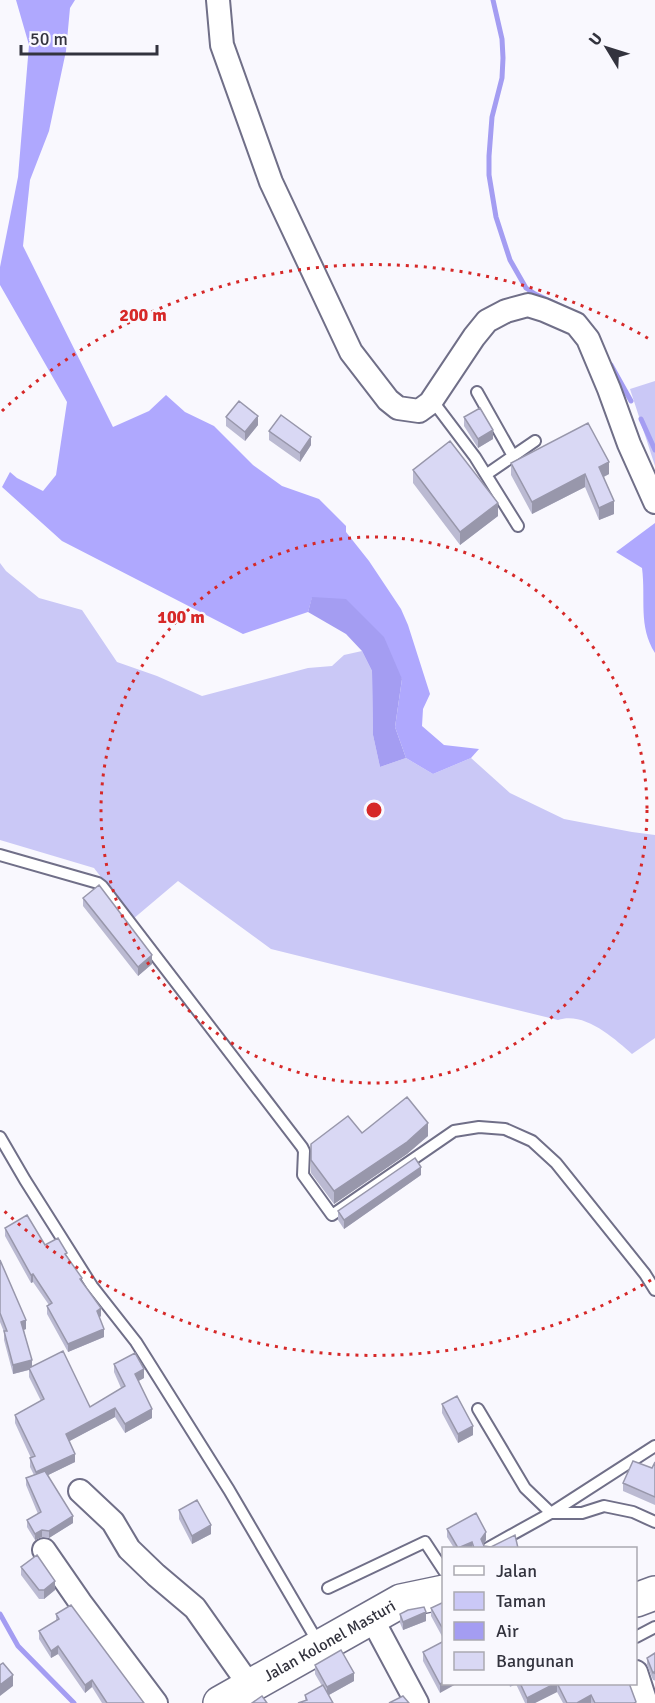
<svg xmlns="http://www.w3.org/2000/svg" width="655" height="1703" font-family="Signika,sans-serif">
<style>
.green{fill:#cac8f6}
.forest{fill:#afa8fe}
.water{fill:#a49df2}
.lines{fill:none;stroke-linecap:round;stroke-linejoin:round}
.stream{stroke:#a49df2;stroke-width:5}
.service-casing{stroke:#706f88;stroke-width:14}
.minor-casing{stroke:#706f88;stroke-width:26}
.primary-casing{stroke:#706f88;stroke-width:36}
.service{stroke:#fff;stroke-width:10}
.minor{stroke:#fff;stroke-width:22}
.primary{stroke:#fff;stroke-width:33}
.wall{fill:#bbbad2}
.shaded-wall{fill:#9897ab}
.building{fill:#d9d8f4;stroke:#9897ab;stroke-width:1.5}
.ring{fill:none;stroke:#d62828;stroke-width:3;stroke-dasharray:3 6}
.labels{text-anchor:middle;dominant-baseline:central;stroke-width:4.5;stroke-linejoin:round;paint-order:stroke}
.street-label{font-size:16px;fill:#33333e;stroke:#f9f8fe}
.centre{fill:#d62828;stroke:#f9f8fe;stroke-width:3}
.ring-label{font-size:18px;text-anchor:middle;font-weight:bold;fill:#d62828;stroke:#f9f8fe;stroke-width:4.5;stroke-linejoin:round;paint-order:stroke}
</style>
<rect width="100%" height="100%" fill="#f9f8fe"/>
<path class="green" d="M655,381V466L630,389Z
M0,563L6,571L39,598L82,610L117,662L157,676L202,696L308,668L332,666L344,655L362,651L372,671L373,735L380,767L406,758L433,774L471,758L510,793L564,819L632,832L655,835V1038L632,1054C614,1038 584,1011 558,1020L271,949L178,881L133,919L94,868L0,840Z"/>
<path class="forest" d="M16,0H75L70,8L66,51L49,131L30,180L23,246L113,427L149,411L166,395L185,412L214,426L253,465L282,486L319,499L346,526V532L369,561L401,609L408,625L430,694L423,709L422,726L444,745L479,749L471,758L433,774L406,758L395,727L402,679L312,598L308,612L243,634L62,541L2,487L10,472L17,478L43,491L56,475L67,402L0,285V267L18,177L29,45Z
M655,523V653C638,626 646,599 642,568L616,552Z"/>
<path class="water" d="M312,597L346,599L384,637L402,679L395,727L406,758L380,767L373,735L372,671L362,651L346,634L308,612Z"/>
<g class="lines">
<path class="stream" d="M493,0L502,39L503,58L502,78L492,117L489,156V175L496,217L510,260L526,288L535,294L567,309
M611,365L631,401
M641,419L655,450
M0,1614L18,1646L74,1703"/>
<g class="service-casing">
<path id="service" d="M477,392L513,456
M430,403L438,408L475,457L518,526
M487,474L535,441
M0,855L98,883L102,886L302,1147L304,1151L303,1175L332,1215L454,1131L479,1127L505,1129L532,1141L556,1163L645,1274L655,1290
M0,1137L25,1180L92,1286L136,1342L229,1490L319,1644
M478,1409L525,1488L551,1513H582L604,1506L633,1512L655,1522
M488,1548L551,1513L655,1446
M328,1588L425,1542L444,1571
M636,1637L655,1627"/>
</g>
<g class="minor-casing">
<path id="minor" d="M218,0L222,45L271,182L351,352L388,400L398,408L419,411L430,403L474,337L487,321L506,311L528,305L544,310L576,324L588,339L609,389L629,444L655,502
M80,1491L113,1522L129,1549L156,1575L195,1608L250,1686
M44,1550L80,1602L156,1703
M371,1617L417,1703
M636,1672L646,1703"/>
</g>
<g class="primary-casing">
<g id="primary">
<path d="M636,1600L655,1593"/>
<path id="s1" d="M220,1703L401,1601L444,1592"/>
</g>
</g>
<use href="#service" class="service"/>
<use href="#minor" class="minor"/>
<use href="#primary" class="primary"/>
</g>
<path class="wall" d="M226,417L258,425L245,441L226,426Z
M464,417L493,439L478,448L464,426Z
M269,431L311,445L300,462L269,440Z
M511,463L609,474L604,477L614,514L599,520L585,487L532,514L511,475Z
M413,470L498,516L460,545L413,483Z
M83,898L152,964L138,976L83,906Z
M362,1133L428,1136L407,1154L334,1204L311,1173V1144Z
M421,1175L344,1229L338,1220V1211Z
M5,1228L67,1257L101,1316L99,1318L104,1337L68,1352L47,1314V1306L49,1305L33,1282L31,1283L5,1236Z
M0,1260L26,1329L24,1330L32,1366L90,1407L121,1388L114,1372V1364L144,1378L138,1381L152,1418L125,1433L115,1417L69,1441L75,1462L48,1475L73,1523L49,1538L42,1537L35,1540L27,1527V1520L38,1514L26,1485V1478L34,1475L30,1467V1458H31L15,1423V1415L41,1401L29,1377V1370L13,1374L4,1340V1332L0,1322Z
M442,1404L473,1435L458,1443L442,1413Z
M655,1462V1505L623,1491V1483L652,1468Z
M179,1510L211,1534L192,1544L179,1519Z
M447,1529L486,1540L483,1544L484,1546L518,1548H454L447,1537Z
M21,1567L55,1590L44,1599H39L21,1575Z
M444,1602V1640L431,1616V1608Z
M56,1614L144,1703H102L92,1687L85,1693L58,1654L51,1658L39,1639V1631L56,1621Z
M400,1614L426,1621L403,1630L400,1623Z
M444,1641L440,1693L423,1661V1652Z
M655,1653V1681L654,1680H653L647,1665V1658Z
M315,1665L354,1681L329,1695L305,1701V1695L322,1686L315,1674Z
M509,1683H629L636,1703H563L557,1692L535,1703H525L516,1684L510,1687Z"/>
<path class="shaded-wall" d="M258,416V425L245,441V432Z
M493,430V439L478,448V439Z
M311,437V445L300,462V453Z
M609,462V474L599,479V467Z
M585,474V487L532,514V502Z
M614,501V514L599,520V508Z
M498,503V516L460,545V532Z
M152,955V964L138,976V967Z
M428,1123V1136L407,1154L334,1204V1191Z
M421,1167V1175L344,1229V1220Z
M33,1274V1282L31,1283V1275Z
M101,1308V1316L97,1319V1311Z
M26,1320V1329L21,1331V1322Z
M104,1329V1337L68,1352V1344Z
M32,1360V1369L13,1374V1365Z
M144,1369V1378L135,1383V1374Z
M115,1408V1417L66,1443V1434Z
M152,1409V1418L125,1433V1424Z
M473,1426V1435L458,1443V1434Z
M75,1454V1462L36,1481V1472Z
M73,1516V1523L49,1538V1531Z
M211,1525V1534L192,1544V1536Z
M42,1530V1537L35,1540V1534Z
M486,1532V1540L481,1547V1539Z
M472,1542V1548H460Z
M55,1581V1590L44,1599V1590Z
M426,1612V1621L403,1630V1622Z
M58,1646V1654L51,1658V1651Z
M354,1673V1681L327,1696V1687Z
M13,1675V1686L0,1696V1685Z
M92,1680V1687L85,1693V1685Z
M444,1682V1683H458L440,1693V1684Z
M557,1683V1692L535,1703H527V1698Z
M591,1695V1703H577Z"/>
<path class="building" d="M239,401L258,416L245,432L226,417Z
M480,408L493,430L478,439L464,417Z
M281,415L311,437L300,453L269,431Z
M588,423L609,462L599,467L614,501L599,508L585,474L532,502L511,463Z
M450,441L498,503L460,532L413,470Z
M99,885L152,955L138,967L83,898Z
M407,1097L428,1123L407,1142L334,1191L311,1160V1144L348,1116L362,1133Z
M415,1158L421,1167L344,1220L338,1211Z
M27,1215L45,1245L58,1238L67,1253L65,1254L82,1278L80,1279L101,1308L97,1311L104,1329L68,1344L47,1306L52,1303L33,1274L31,1275L5,1228Z
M0,1260L26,1320L21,1322L32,1360L13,1365L4,1331H7L0,1313Z
M63,1351L90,1407L125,1386L114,1364L135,1353L144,1369L135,1374L152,1409L125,1424L115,1408L66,1434L75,1454L36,1472L30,1458L35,1456L15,1415L44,1399L29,1368Z
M457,1396L473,1426L458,1434L442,1404Z
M633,1461L652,1468L655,1462V1497L623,1483Z
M45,1471L73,1516L49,1531L42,1530L35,1534L27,1520L41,1512L26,1478Z
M197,1500L211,1525L192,1536L179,1510Z
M476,1513L486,1532L481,1539L484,1546L491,1547L515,1535L518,1548H474L472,1542L458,1548L447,1529Z
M37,1555L55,1581L44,1590H39L21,1567Z
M444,1602V1631L431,1608Z
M71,1605L144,1703H107L92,1680L85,1685L58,1646L51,1651L39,1631L59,1619L56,1614Z
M424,1607L426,1612L403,1622L400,1614L408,1610Z
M444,1641V1682L440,1684L423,1652Z
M341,1650L354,1673L327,1687L315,1665Z
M655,1653V1674L654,1672L653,1673L647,1658Z
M3,1663L13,1675L0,1685V1665Z
M520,1683H556L527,1698Z
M557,1683H629L636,1702L634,1703H595L591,1695L577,1703H567Z
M323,1685L333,1703H298L307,1700L305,1695Z
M262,1696L267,1703H252Z
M403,1696L409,1703H389Z"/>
<g class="ring">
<circle cx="374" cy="810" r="273"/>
<path d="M651 1280A546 546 0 0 1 2 1209M2 411A546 546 0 0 1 651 340"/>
</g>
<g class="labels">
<g class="street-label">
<text stroke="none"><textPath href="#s1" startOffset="126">Jalan Kolonel Masturi</textPath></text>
</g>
</g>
<circle cx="374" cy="810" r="9" class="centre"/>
<g class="ring-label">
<text x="143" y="321">200 m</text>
<text x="181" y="623">100 m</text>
</g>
<rect x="442" y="1547" width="195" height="138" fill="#f9f8fe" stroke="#aaa9b1" stroke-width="1.5"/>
<rect x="454" y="1566" width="30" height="9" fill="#ffffff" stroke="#aaa9b1" stroke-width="1.5"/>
<text x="496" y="1577" font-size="18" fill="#33333e">Jalan</text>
<rect x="454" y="1592" width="30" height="18" fill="#cac8f6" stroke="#aaa9b1" stroke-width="1.5"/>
<text x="496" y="1607" font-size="18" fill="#33333e">Taman</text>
<rect x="454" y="1622" width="30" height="18" fill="#a49df2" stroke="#aaa9b1" stroke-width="1.5"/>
<text x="496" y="1637" font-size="18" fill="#33333e">Air</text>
<rect x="454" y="1652" width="30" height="18" fill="#d9d8f4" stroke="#aaa9b1" stroke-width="1.5"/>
<text x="496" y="1667" font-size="18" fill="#33333e">Bangunan</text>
<g transform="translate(607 48) rotate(308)" stroke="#f9f8fe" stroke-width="4.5" paint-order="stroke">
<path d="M0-4.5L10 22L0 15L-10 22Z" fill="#33333e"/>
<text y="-9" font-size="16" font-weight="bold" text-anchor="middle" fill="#33333e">U</text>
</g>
<path d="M21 45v9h136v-9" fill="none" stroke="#33333e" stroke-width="3"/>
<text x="30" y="45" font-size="18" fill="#33333e" stroke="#f9f8fe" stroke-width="4.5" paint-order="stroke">50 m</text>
</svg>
